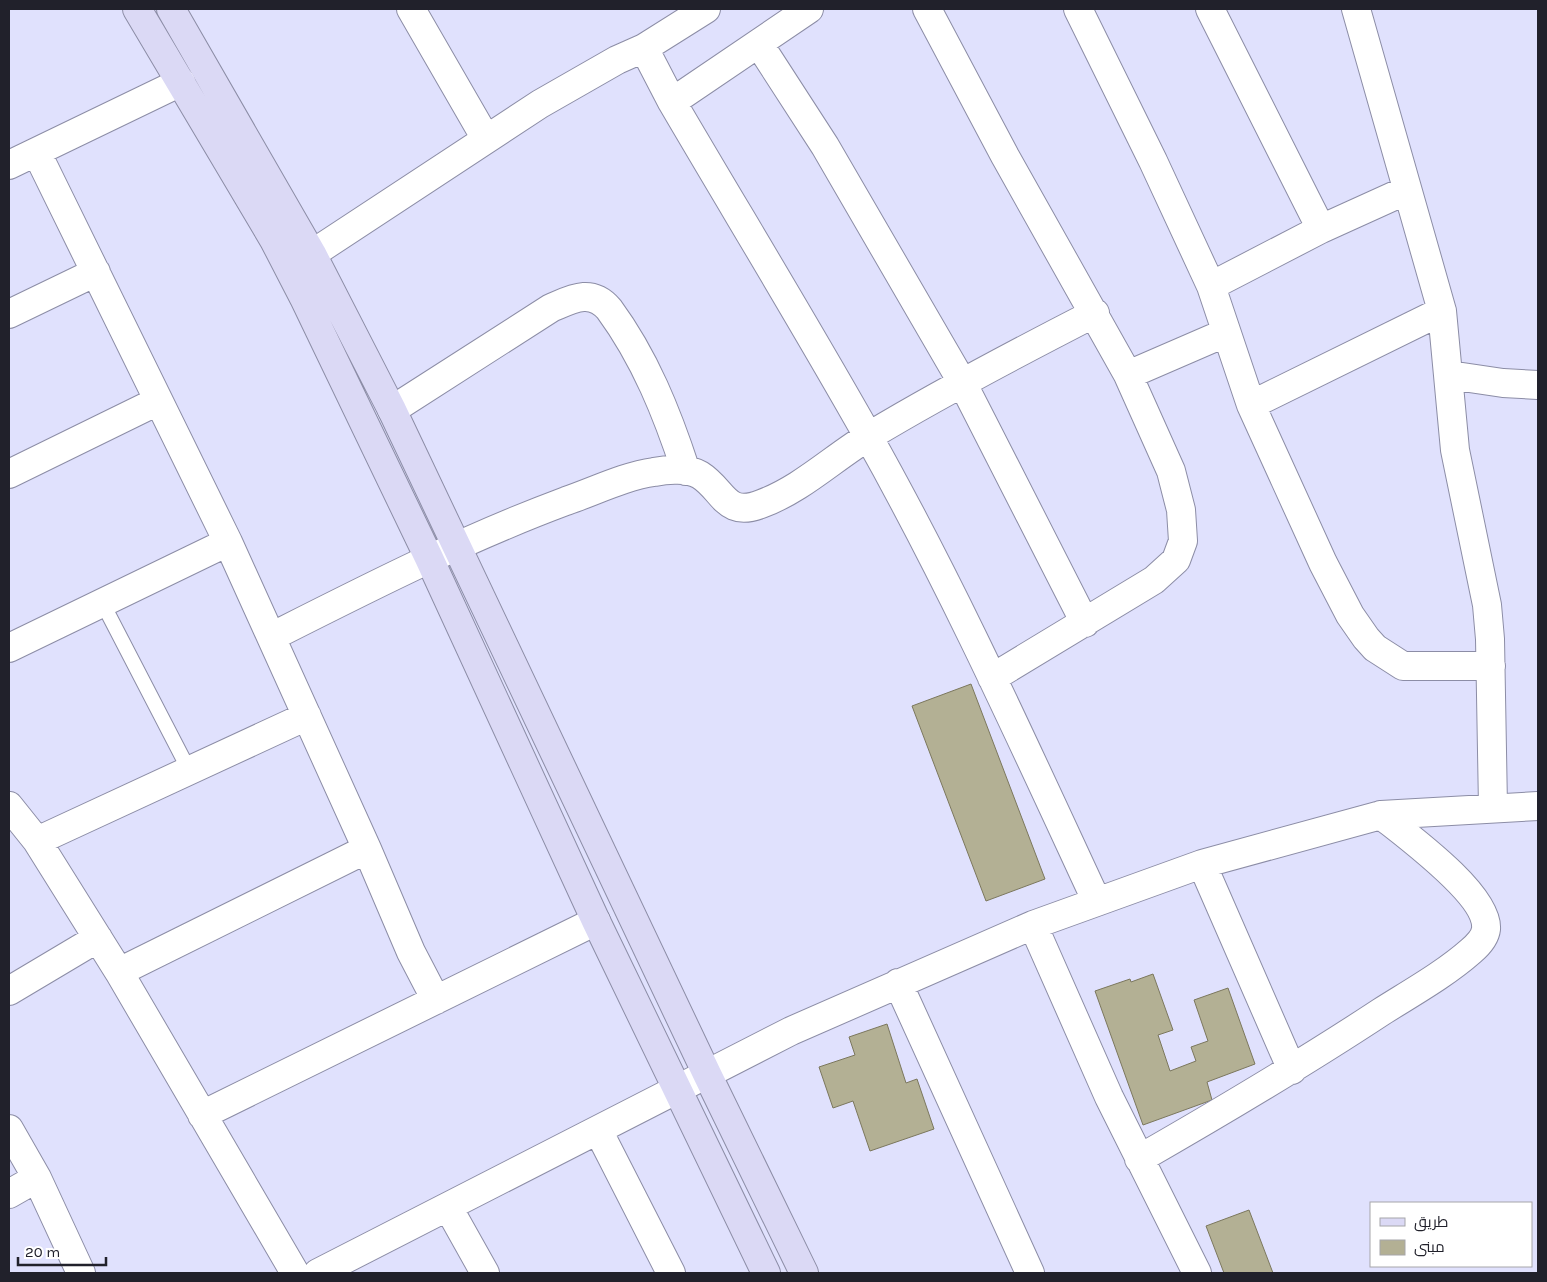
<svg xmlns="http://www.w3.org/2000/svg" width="1547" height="1282" font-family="Karla,Cairo,sans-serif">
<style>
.building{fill:#b3b094;stroke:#7b775d}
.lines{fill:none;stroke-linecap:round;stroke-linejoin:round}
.lane-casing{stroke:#8c8da6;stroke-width:16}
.street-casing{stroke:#8c8da6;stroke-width:30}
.secondary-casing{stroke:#8c8da6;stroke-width:30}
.lane{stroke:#fff;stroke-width:14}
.street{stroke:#fff;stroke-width:28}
.secondary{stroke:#dbd9f5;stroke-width:28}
</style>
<rect width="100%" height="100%" fill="#e0e1fd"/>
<path class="building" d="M971,684L1045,879L986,901L912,706Z
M1153,974L1173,1030L1158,1035L1170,1071L1196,1061L1191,1047L1208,1041L1194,1000L1228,988L1255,1064L1207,1082L1212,1100L1143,1125L1095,991L1130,979L1131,982Z
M887,1024L906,1083L917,1079L934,1129L870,1151L853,1101L833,1108L819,1067L855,1055L849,1037Z
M1249,1210L1273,1273H1224L1206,1226Z"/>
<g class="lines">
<g class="lane-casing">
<path id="lane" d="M102,602L189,770"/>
</g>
<g class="street-casing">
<path id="street" d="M411,9L486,139
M927,9L1005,156L1128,375L1171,471L1181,510L1183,541L1176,560L1154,580L992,678
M1078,9L1153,161L1211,286L1251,405L1323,563L1350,615L1366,638L1375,648L1403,666H1491
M1210,9L1321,229
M1356,9L1442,311L1455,450L1487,605L1490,639L1493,807
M759,44L825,146L962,382L1085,623
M644,48L672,102C737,213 805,324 868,436C953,587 1024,745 1097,902
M672,102L809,9
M37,153L228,542L367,849L411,952L436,1000
M9,165L181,82
M312,254L540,104L617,60L644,48L706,9
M1211,286L1321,229L1407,190
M9,314L96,272
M1128,375L1225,333
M1449,375L1503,383L1538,385
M1251,405L1442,311
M392,410L551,308C572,299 591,288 609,309C645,358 667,413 686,471
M9,474L158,401
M271,637C368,588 464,539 566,501C595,491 625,476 654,472C668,469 688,468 700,475C724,490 725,518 761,504C802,489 834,457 871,435C944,391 1019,352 1095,313
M9,648L228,542
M9,806L37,841L119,972L295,1273
M37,841L307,716
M1202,864L1292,1070
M1033,925L1109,1097L1197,1273
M119,972L367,849
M898,983L1030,1273
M9,991L98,938
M202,1115L596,921
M9,1129L37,1178L81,1273
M599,1132L671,1273
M1139,1159C1221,1112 1302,1064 1381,1012C1411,993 1445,974 1471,951C1478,945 1485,938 1486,929C1489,895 1406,835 1381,815
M9,1194L37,1178
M448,1207L485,1273
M318,1273L791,1031L1033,925L1202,864L1381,815L1538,806"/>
</g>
<g class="secondary-casing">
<path id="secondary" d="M137,9L274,240L304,298L429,558L596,921L766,1273
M171,9L312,254L392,410L707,1074L804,1273"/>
</g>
<use href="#lane" class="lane"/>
<use href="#street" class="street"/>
<use href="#secondary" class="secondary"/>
</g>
<rect width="1547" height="1282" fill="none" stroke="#21212b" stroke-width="20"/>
<rect x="1370" y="1202" width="162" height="65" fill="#ffffff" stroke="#a6a6aa"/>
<rect x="1380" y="1218" width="25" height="8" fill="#dbd9f5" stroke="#a6a6aa"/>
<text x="1414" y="1227" font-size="15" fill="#21212b">طريق</text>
<rect x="1380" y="1240" width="25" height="15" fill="#b3b094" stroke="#a6a6aa"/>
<text x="1414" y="1252" font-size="15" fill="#21212b">مبنى</text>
<path d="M18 1257v8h88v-8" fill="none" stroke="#21212b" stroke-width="2.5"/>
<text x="25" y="1257" font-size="15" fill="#21212b" stroke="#ffffff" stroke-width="4" paint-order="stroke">20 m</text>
</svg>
